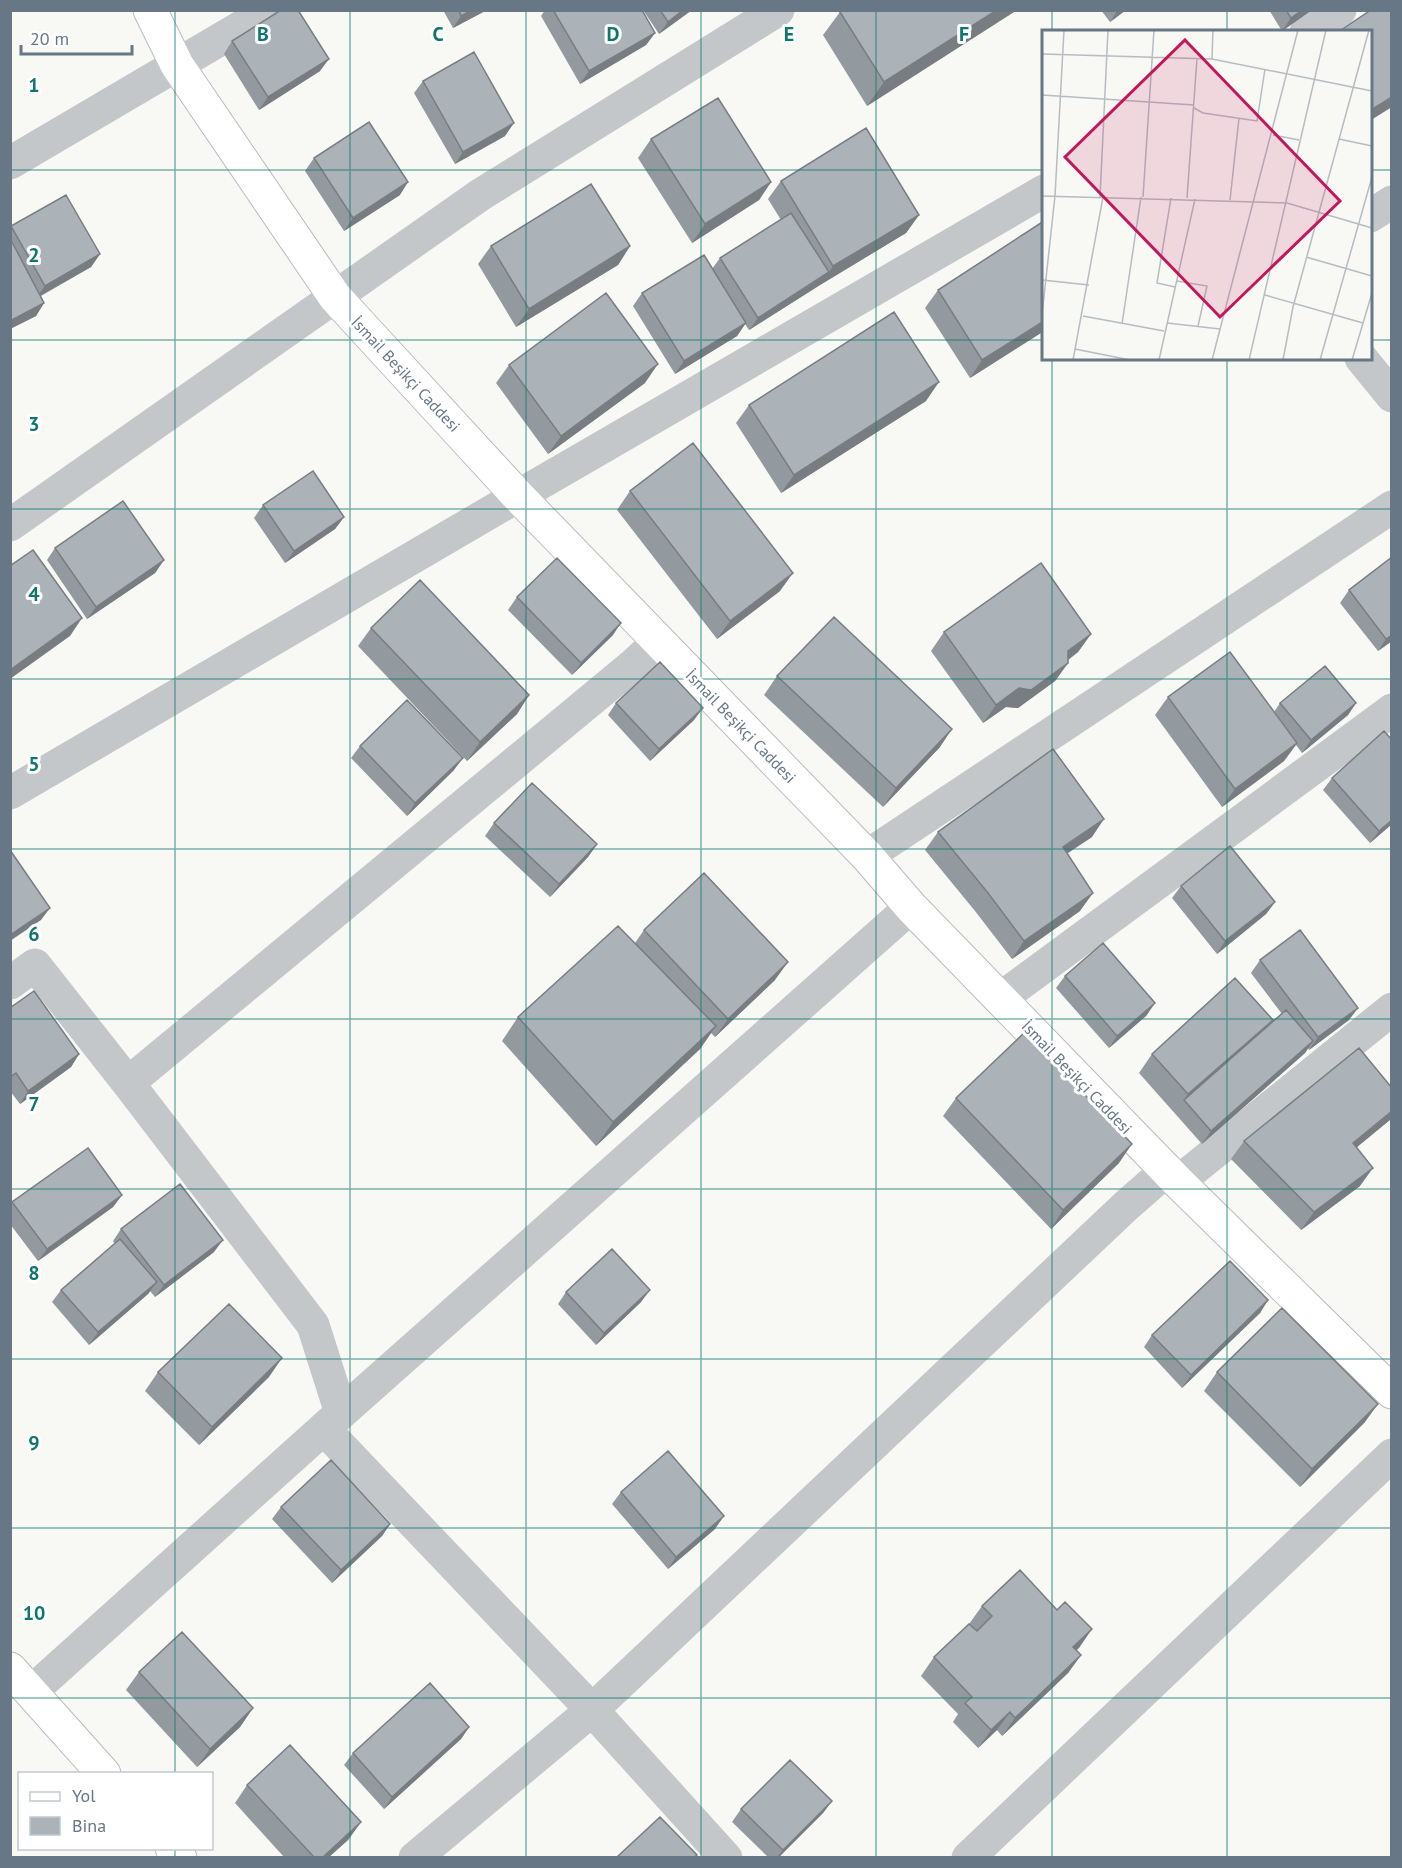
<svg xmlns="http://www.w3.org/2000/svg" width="1402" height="1868" font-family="'PT Sans',sans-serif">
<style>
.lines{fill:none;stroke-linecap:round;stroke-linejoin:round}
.secondary-casing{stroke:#b8bcc1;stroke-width:35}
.street{stroke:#c3c7ca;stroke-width:33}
.secondary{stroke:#fff;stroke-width:33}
.wall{fill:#939a9f}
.shaded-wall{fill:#787d82}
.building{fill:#abb3b9;stroke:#787d82;stroke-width:1.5}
.grid{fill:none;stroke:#0f766e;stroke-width:1.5;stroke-opacity:0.55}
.labels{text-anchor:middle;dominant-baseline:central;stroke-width:6;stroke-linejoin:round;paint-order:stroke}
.street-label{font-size:16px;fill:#677786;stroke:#fff}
.inset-road{fill:none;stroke:#b5bcc2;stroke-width:1.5}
.view{fill:#c2185b;fill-opacity:0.15;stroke:#c2185b;stroke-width:3}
.inset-edge{fill:none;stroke:#677786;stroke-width:3}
.grid-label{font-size:20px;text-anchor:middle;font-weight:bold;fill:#0f766e;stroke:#fff;stroke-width:6;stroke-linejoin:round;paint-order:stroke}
</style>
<rect width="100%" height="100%" fill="#f8f8f5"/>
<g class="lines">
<g class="secondary-casing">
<path id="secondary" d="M150,10L177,65L335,297L518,496L867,856L911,907L1178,1182L1392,1392
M10,1669L104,1774
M172,1848L180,1858"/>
</g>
<path class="street" d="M1306,32L1340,10
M10,163L270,10
M1370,216L1392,202
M1361,358L1392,396
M10,525L480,195L778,10
M10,793L518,496L1044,191
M867,856L1392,507
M10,983L35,965L128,1083L313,1325L341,1413
M1001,998L1392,710
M128,1083L632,666L659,641
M1178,1182L1392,1009
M324,1429L592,1710L726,1858
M31,1692L341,1413L911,907
M415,1858L592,1710L1127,1205L1167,1170
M968,1858L1392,1455"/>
<use href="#secondary" class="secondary"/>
</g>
<path class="wall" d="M443,10H487L453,28Z
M545,10H642L655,33L646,45L580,84L541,16Z
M643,10H692L659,34Z
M1017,10L867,106L823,35L840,12Z
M1101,10H1126L1110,22Z
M1269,10H1312L1282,31Z
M232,41L320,71L259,110L224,54Z
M423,81L505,136L455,164L414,93Z
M651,139L771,182L759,200L692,243L638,158Z
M314,158L400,195L344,231L305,171Z
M781,181L919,215L906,233L820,285L749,330L745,324L737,336L675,374L633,306L642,293L712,269L720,258L781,220L768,199Z
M10,227L100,254L91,267L41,296L44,303L36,316L10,329Z
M491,246H630L618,265L516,327L478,264Z
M938,290L1044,331L970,378L925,308Z
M509,365L645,383L548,454L496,383Z
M926,401L781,493L736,423L749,405Z
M630,491L780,591L717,639L617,510Z
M263,505L344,517L335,529L285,563L254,518Z
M55,548L164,560L155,573L87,619L47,560Z
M1392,557V641L1378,651L1340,603L1349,590Z
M517,597L613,635L572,675L508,610Z
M371,628L529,695L517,714L467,761L358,646Z
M944,632L1091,634L1078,652L1068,660V663L1055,681L1018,708L1006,707L983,723L931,651Z
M777,676L940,747L883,807L764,695Z
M1168,697L1274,712L1280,703H1356L1348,715L1302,753L1296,745L1284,761L1222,807L1155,715Z
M616,703L694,720L650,761L608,715Z
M1392,740V824L1370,843L1323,790L1332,778Z
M360,746L454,770L407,816L351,758Z
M494,823L597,844L588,857L550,897L485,836Z
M938,832L1092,837L1067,853L1080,911L1012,959L975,911L925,850Z
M1181,886L1275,902L1266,914L1217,954L1172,898Z
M644,930L775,980L715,1037L711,1033L700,1049L596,1146L502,1041L518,1017L635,943Z
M1260,960L1349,1020L1309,1050L1308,1048L1305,1053L1202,1144L1139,1073L1152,1054L1270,1025L1282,1014L1251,973Z
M1065,976L1155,1003L1146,1016L1109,1048L1056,988Z
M10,1008L79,1054L71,1067L20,1104L10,1091Z
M1392,1088V1118L1357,1147L1360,1186L1301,1230L1231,1159L1244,1141Z
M956,1098L1119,1163L1051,1229L943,1116Z
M122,1195L113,1207L38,1261L10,1224V1205L12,1202Z
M121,1229L214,1252L155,1297L150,1291L148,1294L89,1345L52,1302L61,1290L115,1244L113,1241Z
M566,1292L641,1302L596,1345L558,1304Z
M1268,1300L1260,1313L1182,1388L1144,1347L1152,1335Z
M158,1372L269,1377L199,1445L145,1391Z
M1217,1372L1365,1422L1300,1487L1204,1391Z
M621,1492L715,1529L668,1569L612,1504Z
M281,1507L390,1524L382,1536L332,1583L272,1519Z
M982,1606L1057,1610L1092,1629L1076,1650L1081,1655L1068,1673L1002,1736L997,1730L978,1748L953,1722L958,1714L921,1676L934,1657L969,1624Z
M139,1672L253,1708L240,1727L197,1767L126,1690Z
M469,1727L461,1739L384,1809L344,1765L353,1753Z
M247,1785L361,1822L348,1840L329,1857H284L235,1803Z
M832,1801L823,1813L779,1857H768L732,1822L741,1809Z"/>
<path class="shaded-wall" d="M472,10H487L453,28L461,16Z
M683,10H692L659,34L668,22Z
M997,10H1017L867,106L884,82Z
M1118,10H1126L1110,22Z
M1302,10H1312L1282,31L1291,18Z
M655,33L646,45L580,84L589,71Z
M329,59L320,71L259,110L268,97Z
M1392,97V107L1371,120V110Z
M514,123L505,136L455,164L463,152Z
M408,182L400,195L344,231L353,218Z
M771,182L759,200L692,243L705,224Z
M919,215L906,233L820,285L749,330L758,318L829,272L833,266Z
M630,246L618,265L516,327L529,309Z
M100,254L91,267L36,298L45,286Z
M44,303L36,316L10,329V321Z
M1044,321V331L970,378L982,360Z
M746,323L737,336L675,374L684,361Z
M658,364L645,383L548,454L561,436Z
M939,382L926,401L781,493L794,475Z
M344,517L335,529L285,563L294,551Z
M164,560L155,573L87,619L96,607Z
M793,573L780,591L717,639L730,621Z
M82,618L70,636L10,679V670Z
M621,623L613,635L572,675L581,663Z
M1091,634L1078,652L1056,669L1068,651Z
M1392,635V641L1378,651L1386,639Z
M1068,663L1055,681L1018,708L1006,707L983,723L996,705L1019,688Z
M529,695L517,714L467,761L480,742Z
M1356,703L1348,715L1302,753L1311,740Z
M703,708L694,720L650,761L659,749Z
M952,729L940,747L883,807L896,788Z
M1297,743L1284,761L1222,807L1235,789Z
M463,758L454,770L407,816L415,803Z
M1104,819L1092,837L1050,865L1063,847Z
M1392,820V824L1370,843L1379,831Z
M597,844L588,857L550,897L559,884Z
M1093,893L1080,911L1012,959L1024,941Z
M1275,902L1266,914L1217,954L1225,941Z
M50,908L41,920L10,941V935Z
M788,962L775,980L715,1037L728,1019Z
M1155,1003L1146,1016L1109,1048L1117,1036Z
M1358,1008L1349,1020L1309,1050L1318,1037Z
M1273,1020L1260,1038L1184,1100L1188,1094Z
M716,1026L700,1049L596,1146L613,1122Z
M1313,1041L1305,1053L1202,1144L1211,1131Z
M79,1054L71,1067L20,1104L28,1091Z
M1392,1111V1118L1390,1120L1340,1161L1353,1143Z
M1132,1144L1119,1163L1051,1229L1063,1210Z
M1373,1168L1360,1186L1301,1230L1314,1212Z
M122,1195L113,1207L38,1261L47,1249Z
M223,1240L214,1252L155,1297L164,1285Z
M157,1282L148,1294L89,1345L98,1332Z
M650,1290L641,1302L596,1345L604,1333Z
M1268,1300L1260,1313L1182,1388L1191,1375Z
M282,1358L269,1377L199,1445L212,1427Z
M1378,1404L1365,1422L1300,1487L1312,1469Z
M724,1516L715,1529L668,1569L676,1557Z
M390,1524L382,1536L332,1583L341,1570Z
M1092,1629L1079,1648L1060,1666L1073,1647Z
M1081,1655L1068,1673L1002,1736L1015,1718Z
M253,1708L240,1727L197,1767L210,1749Z
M1010,1712L997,1730L978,1748L991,1730Z
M469,1727L461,1739L384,1809L392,1797Z
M832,1801L823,1813L779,1857H777L783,1850Z
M361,1822L348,1840L329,1857H323Z"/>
<path class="building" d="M281,10H298L329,59L268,97L232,41Z
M459,10H472L461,16Z
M553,10H642L655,33L589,71Z
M660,10H683L668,22Z
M842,10H997L884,82L840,12Z
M1286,10H1302L1291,18Z
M1371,10H1392V97L1371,110V32H1338Z
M474,52L514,123L463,152L423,81Z
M718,98L771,182L705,224L651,139Z
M369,122L408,182L353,218L314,158Z
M866,128L919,215L833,266L781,181Z
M591,184L630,246L529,309L491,246Z
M66,195L100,254L45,286L11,226Z
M791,213L829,272L758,318L720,258Z
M1044,221V321L982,360L938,290Z
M12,242L44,303L10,321V243Z
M704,255L746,323L684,361L642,293Z
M606,293L658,364L561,436L509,365Z
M894,312L939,382L794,475L749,405Z
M693,443L793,573L730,621L630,491Z
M313,471L344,517L294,551L263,505Z
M123,501L164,560L96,607L55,548Z
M33,550L82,618L10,670V566Z
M1392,557V635L1386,639L1349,590Z
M557,558L621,623L581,663L517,597Z
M1041,563L1091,634L1068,651V663L1031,690L1019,688L996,705L944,632Z
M420,580L529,695L480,742L371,628Z
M834,617L952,729L896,788L777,676Z
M1230,652L1297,743L1235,789L1168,697Z
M660,662L703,708L659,749L616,703Z
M1325,666L1356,703L1311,740L1280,703Z
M407,700L463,758L415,803L360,746Z
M1384,731L1392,740V820L1379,831L1332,778Z
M1053,749L1104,819L1063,847L1093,893L1024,941L988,893L938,832Z
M532,783L597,844L559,884L494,823Z
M1230,846L1275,902L1225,941L1181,886Z
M10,850L50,908L10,935Z
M704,873L788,962L728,1019L644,930Z
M618,926L716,1026L613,1122L518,1017Z
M1300,930L1358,1008L1318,1037L1260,960Z
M1103,943L1155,1003L1117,1036L1065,976Z
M1235,978L1273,1020L1188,1094L1152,1054Z
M34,991L79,1054L28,1091L16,1073L10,1077V1008Z
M1286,1010L1313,1041L1211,1131L1184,1100Z
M1025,1032L1132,1144L1063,1210L956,1098Z
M1359,1048L1392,1088V1111L1353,1143L1373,1168L1314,1212L1244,1141Z
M88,1148L122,1195L47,1249L12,1202Z
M180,1184L223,1240L164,1285L121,1229Z
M120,1239L157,1282L98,1332L61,1290Z
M612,1249L650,1290L604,1333L566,1292Z
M1230,1261L1268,1300L1191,1375L1152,1335Z
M229,1304L282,1358L212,1427L158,1372Z
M1282,1308L1378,1404L1312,1469L1217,1372Z
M668,1451L724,1516L676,1557L621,1492Z
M331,1460L390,1524L341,1570L281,1507Z
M1020,1570L1057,1610L1065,1602L1092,1629L1073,1647L1081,1655L1015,1718L1010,1712L991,1730L965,1703L972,1697L934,1657L969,1624L977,1631L992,1616L982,1606Z
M182,1632L253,1708L210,1749L139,1672Z
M430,1683L469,1727L392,1797L353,1753Z
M290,1745L361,1822L323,1857H314L247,1785Z
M790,1760L832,1801L783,1850L741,1809Z
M660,1817L697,1855L694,1857H617Z"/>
<path class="grid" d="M175,10V1774M350,10V1858M526,10V1858M701,10V1858M876,10V1858M1052,10V32M1227,10V32M10,170H1044M1370,170H1392M10,340H1044M1370,340H1392M1052,358V1858M1227,358V1858M10,509H1392M10,679H1392M10,849H1392M10,1019H1392M10,1189H1392M10,1359H1392M10,1528H1392M10,1698H1392M175,1848V1858"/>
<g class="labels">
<g class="street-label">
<text transform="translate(406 374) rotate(47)">İsmail Beşikçi Caddesi</text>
<text transform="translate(741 726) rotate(46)">İsmail Beşikçi Caddesi</text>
<text transform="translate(1077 1077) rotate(46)">İsmail Beşikçi Caddesi</text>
</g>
</g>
<g transform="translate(1042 30)">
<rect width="330" height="330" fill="#f8f8f5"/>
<path class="inset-road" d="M0,24L170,29L330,61M170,29L171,0M0,65L152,75M152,78L161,83L215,91L223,39M231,105L257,110M297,109L330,116M0,166L245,173L330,198M58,167L66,0M101,167L112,0M129,168L115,253L133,257M145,168L155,28M188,170L197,88M264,227L330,246M0,250L47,255M135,251L165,256L156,296M223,265L321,293M0,285L13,166L22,0M41,286L122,301M125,293L178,299M80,294L99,167M33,319L88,330M31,330L61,167M117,330L153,169M170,330L256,0M207,330L284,0M241,330L251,277L327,0M278,330L330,147M310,330L330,263"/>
<path class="view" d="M143,10L298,171L178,287L23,127Z"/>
<rect width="330" height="330" class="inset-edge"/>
</g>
<g class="grid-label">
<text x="263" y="41">B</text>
<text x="438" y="41">C</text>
<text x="613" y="41">D</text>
<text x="789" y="41">E</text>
<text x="964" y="41">F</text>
<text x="34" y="92">1</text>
<text x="34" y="262">2</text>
<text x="34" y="431">3</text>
<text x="34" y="601">4</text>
<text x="34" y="771">5</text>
<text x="34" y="941">6</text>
<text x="34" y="1111">7</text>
<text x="34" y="1280">8</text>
<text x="34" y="1450">9</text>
<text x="34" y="1620">10</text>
</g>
<rect width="1402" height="1868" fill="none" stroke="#677786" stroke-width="24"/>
<rect x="18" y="1772" width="195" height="78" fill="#ffffff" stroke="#c2c9cf" stroke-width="1.5"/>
<rect x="30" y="1792" width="30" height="9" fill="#ffffff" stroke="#c2c9cf" stroke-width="1.5"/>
<text x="72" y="1802" font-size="18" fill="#677786">Yol</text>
<rect x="30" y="1817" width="30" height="18" fill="#abb3b9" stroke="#c2c9cf" stroke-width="1.5"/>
<text x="72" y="1832" font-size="18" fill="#677786">Bina</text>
<path d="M21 45v9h111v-9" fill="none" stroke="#677786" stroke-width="3"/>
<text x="30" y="45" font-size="18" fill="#677786" stroke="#ffffff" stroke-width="4.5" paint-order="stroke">20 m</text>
</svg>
